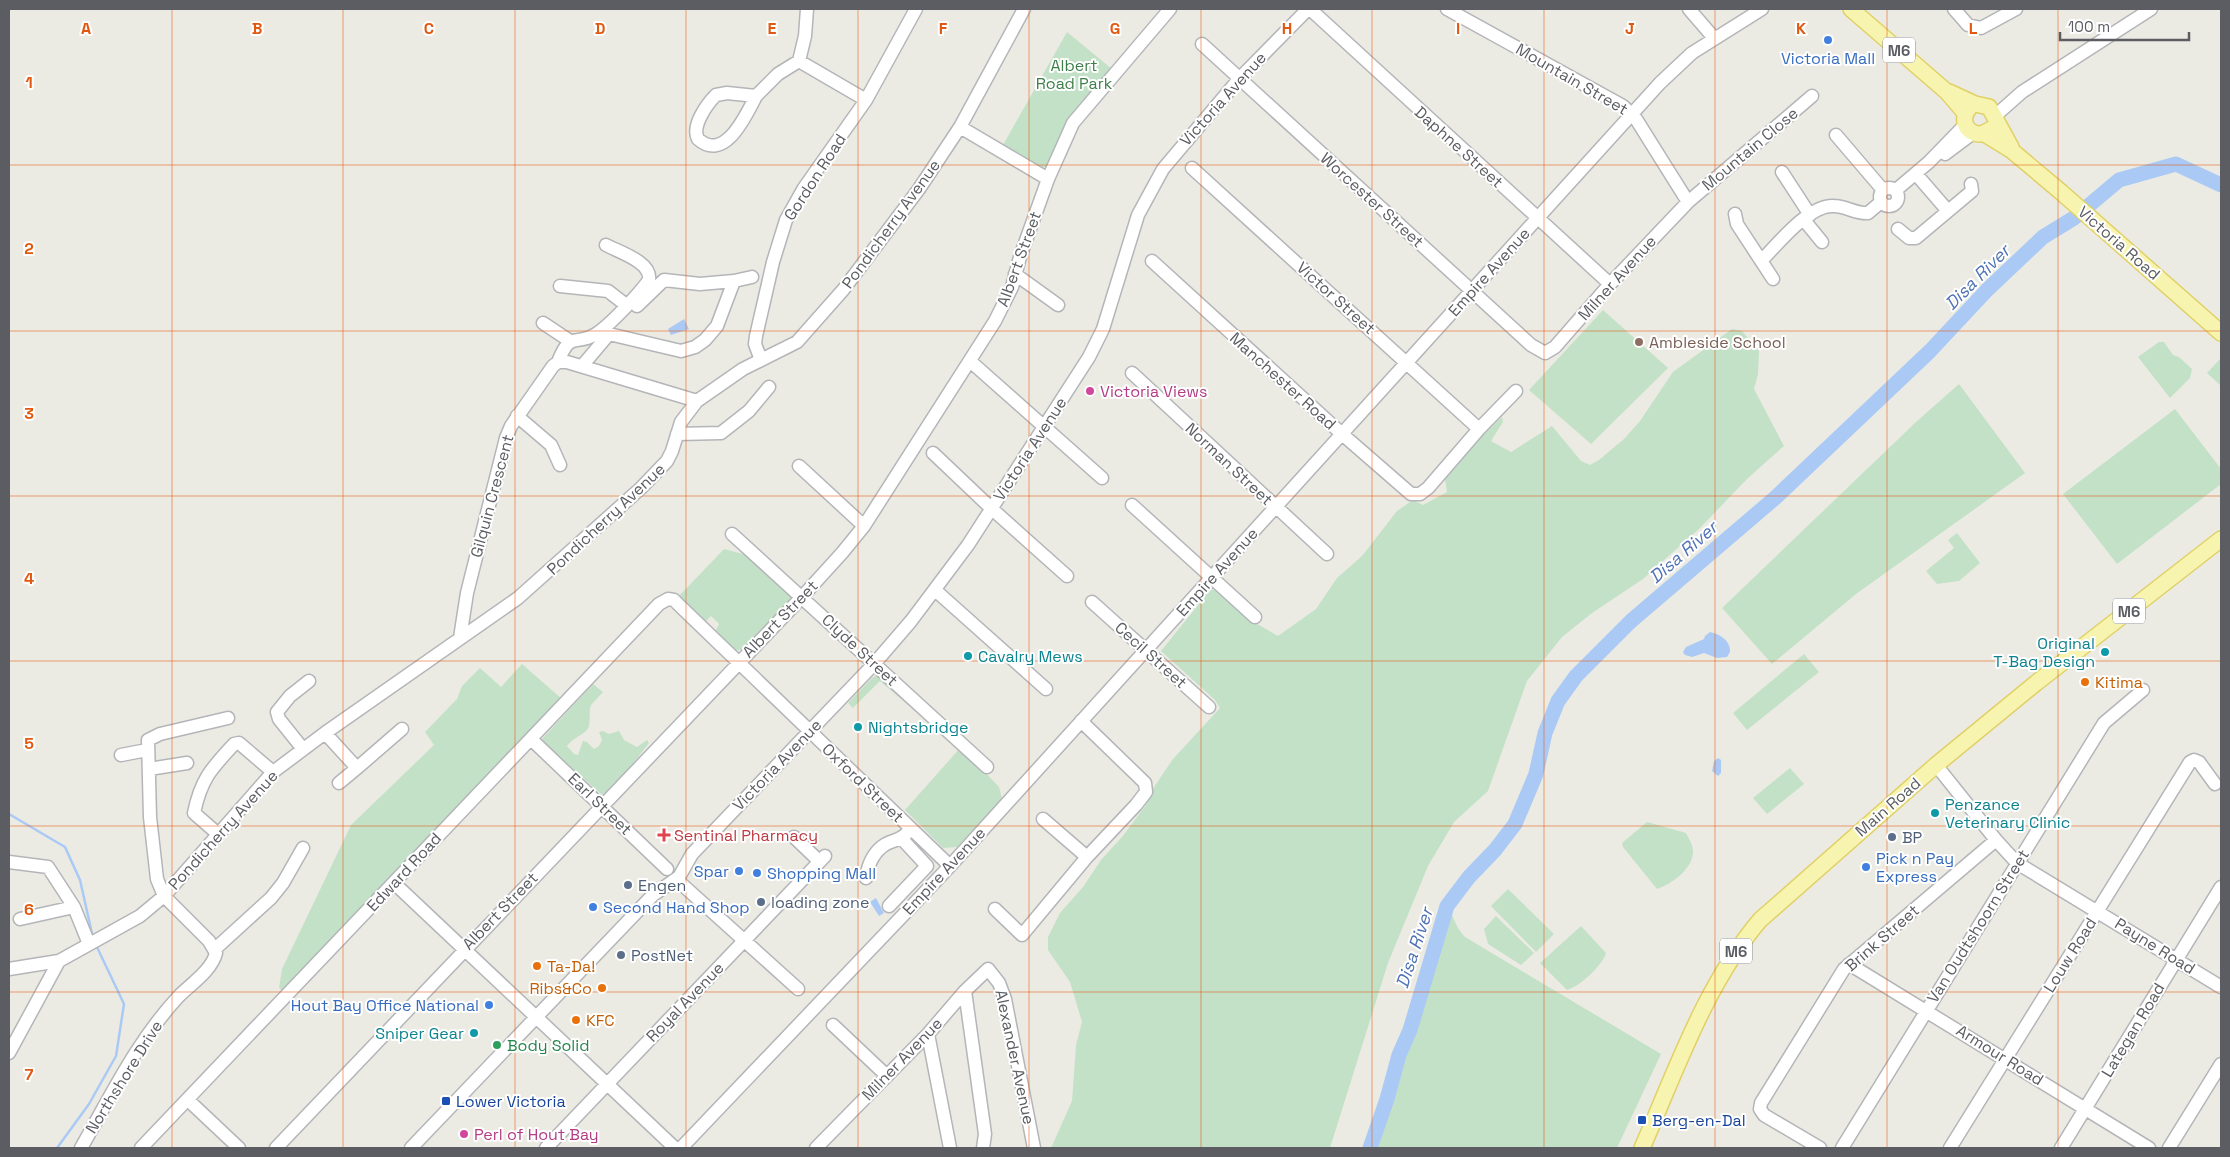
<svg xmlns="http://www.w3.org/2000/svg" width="2230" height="1157" font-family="'Space Grotesk',sans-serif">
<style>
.green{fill:#c2e1c7}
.water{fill:#aacaf5}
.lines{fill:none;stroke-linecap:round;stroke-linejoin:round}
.stream{stroke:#aacaf5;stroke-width:2.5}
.river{stroke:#aacaf5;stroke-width:15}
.minor-casing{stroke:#b4b5b9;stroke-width:15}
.major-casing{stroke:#e1d067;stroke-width:18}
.minor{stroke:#fff;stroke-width:12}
.major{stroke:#f6f4af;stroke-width:15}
.grid{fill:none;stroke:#e15910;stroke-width:1;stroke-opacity:0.55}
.shop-dot{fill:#3f7fe0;stroke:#fff;stroke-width:2}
.education-dot{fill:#8d6e63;stroke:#fff;stroke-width:2}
.hotel-dot{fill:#d1479c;stroke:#fff;stroke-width:2}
.culture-dot{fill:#0f9aa8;stroke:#fff;stroke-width:2}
.food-dot{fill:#e8710a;stroke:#fff;stroke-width:2}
.health-dot{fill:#e0444e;stroke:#fff;stroke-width:2}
.service-dot{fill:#5c6f8a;stroke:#fff;stroke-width:2}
.leisure-dot{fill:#2e9e5b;stroke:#fff;stroke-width:2}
.transit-dot{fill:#1a4fb4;stroke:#fff;stroke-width:2}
.labels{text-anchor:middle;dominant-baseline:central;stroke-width:4;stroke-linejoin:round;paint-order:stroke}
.shield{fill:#fff;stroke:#8c8e91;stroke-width:1}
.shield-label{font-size:15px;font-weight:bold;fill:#5b5d62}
.shop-label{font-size:16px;fill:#366cbe;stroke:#fff;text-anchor:start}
.park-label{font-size:16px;fill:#3e7f4a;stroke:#fff}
.street-label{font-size:16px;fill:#5b5d62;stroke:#fff}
.education-label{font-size:16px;fill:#785e54;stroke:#fff;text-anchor:start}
.hotel-label{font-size:16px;fill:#b23c85;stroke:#fff;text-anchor:start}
.culture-label{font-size:16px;fill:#0d838f;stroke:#fff;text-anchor:start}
.food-label{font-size:16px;fill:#c56008;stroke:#fff;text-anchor:start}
.health-label{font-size:16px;fill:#be3a42;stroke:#fff;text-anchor:start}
.service-label{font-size:16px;fill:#4e5e75;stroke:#fff;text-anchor:start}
.leisure-label{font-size:16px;fill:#27864d;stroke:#fff;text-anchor:start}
.transit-label{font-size:16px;fill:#164399;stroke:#fff;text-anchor:start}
.water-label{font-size:18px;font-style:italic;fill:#5073b5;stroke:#fff}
.grid-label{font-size:16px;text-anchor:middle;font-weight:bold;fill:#e15910;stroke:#fff;stroke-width:4;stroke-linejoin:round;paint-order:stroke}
</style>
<rect width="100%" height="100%" fill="#ecebe3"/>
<path class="green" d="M1067,32L1112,69L1049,166L1040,168L1003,145Z
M1603,310L1668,368L1591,444L1529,390Z
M1732,329L1742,331L1759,351L1758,374L1754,389L1784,446L1747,479L1700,528L1643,579L1592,613L1562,637L1527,681L1488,791L1454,822L1428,866L1388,963L1330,1148H1051L1072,1101L1076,1045L1082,1022L1070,982L1048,950V937L1060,913L1083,887L1101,860L1122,837L1146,805L1154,787L1173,759L1220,708L1215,700L1161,651L1211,589L1220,592L1252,621L1278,636L1316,609L1337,578L1362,556L1397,511L1413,500L1423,505L1447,492L1445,479L1461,461L1469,449L1502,417L1503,422L1491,441L1511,452L1552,426L1581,461L1590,465L1599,460L1624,439L1640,421L1673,372Z
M2159,342H2164L2173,355L2179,357L2192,369L2190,378L2170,398L2138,357Z
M2220,359L2221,360V386L2207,373Z
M1959,384L2025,473L1856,594L1772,664L1722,608L1916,422Z
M2175,409L2221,469V484L2117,564L2063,494Z
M1957,533L1980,563L1959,581L1937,584L1926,571L1954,548L1948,540Z
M724,549L750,556L794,597L742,650H735L715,632L719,624L711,616L705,622L679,596Z
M1804,654L1819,672L1747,730L1733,713Z
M522,664L563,700L285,993L279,988L282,969L351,825L434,745L425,732L457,699L462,686L480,668L501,687Z
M877,675L881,676L917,708L915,711L880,681L853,708L848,703L872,678Z
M593,684L603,692L591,705C588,712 592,723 587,730C581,736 573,738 567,746L574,754L578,755L583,741L587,742L594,749L599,746L602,740L599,732L603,731L609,734L619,731L624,740L637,747L647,740L649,743L621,779L602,795L541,740Z
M961,747L999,787L1002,799L957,847L943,848L905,810Z
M1790,768L1804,784L1767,814L1753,798Z
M1647,822L1686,833C1689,839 1693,845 1693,851C1693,870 1671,884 1657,889L1623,847L1622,843Z
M1508,889L1554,934L1536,952L1491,906Z
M1447,906C1454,917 1456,928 1465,937L1661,1054L1617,1148H1370L1387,1099L1399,1055L1410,1030Z
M1496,916L1534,953L1521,965L1488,944L1484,929Z
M1581,926L1606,953C1603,965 1579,987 1567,990L1540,963Z"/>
<path class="water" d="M684,319L689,329L671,335L668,329Z
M1710,632C1720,634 1731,641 1730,652L1727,657L1717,658L1704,653L1692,657L1685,655L1683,652L1686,647L1704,639L1705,636Z
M1718,758L1721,760V773L1718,776L1712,771L1714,761Z
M876,898L884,913L879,916L870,902Z"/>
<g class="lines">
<path class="stream" d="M9,814L65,847L80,880L93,938
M57,1148L89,1104L116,1056L124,1004L96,945"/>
<path class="river" d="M1370,1148L1387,1099L1399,1055L1410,1030L1447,906L1469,877L1495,850L1515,824L1536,774L1545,733L1558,701L1576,676L1631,621L1775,498L1930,351L1987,290L2043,237L2074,218L2119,180L2176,164L2221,185"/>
<g class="minor-casing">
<path id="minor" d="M1310,9L1610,284
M1447,9L1623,106L1636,119L1688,202
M1689,9L1714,38
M1954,9L1968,25L1981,28L2016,9
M1202,44L1531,345L1545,353L1555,347L1610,284L1688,202L1812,96
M799,61L866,100
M756,96C746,115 725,163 698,139C691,126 707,104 716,95L727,93L756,96L778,74L799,61L805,36L807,9
M1995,116L2022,92L2151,9
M960,127L1048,179
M1836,135L1883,190
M1945,154L1973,133
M1192,168L1479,429
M1782,172L1810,215
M1916,174L1948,211
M1880 197a9 9 0 1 1 18 0a9 9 0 1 1-18 0Z
M1896,190L1929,162L1965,125
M1735,214L1737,224L1773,279
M1804,220L1822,242
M1898,229L1909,238H1916L1972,191L1971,184
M1152,261L1342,434L1411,494H1420L1428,488L1479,429L1516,391
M1761,261C1777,245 1809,204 1834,206C1846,206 1856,214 1868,213L1881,202
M1015,274L1058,305
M560,286L608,291L626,305
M637,306L664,280L700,284L734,281
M543,323L570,341
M761,360L755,344L756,336L773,262L786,220L804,188L866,100L916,9
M970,361L1102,478
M558,362C571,329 575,347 596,334C610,325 639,294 649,280C652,262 619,252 606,245
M582,366L609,334L681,351L695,347L705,340L717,326L734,281L752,277
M1132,373L1327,554
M517,416L551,445L560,465
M677,434L721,433L749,411L769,387
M933,453L992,509L1067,576
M799,466L864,526
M1132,505L1255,617
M732,534L987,767
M935,590L1046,689
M1092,602L1209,707
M460,638L467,593L506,438L511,426L553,366L558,362H567L697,401
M325,733L357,768L402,729
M531,739L667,869
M303,749L279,719L277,712L290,696L309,681
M121,755L147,750
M1936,765L1996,840L2017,863L2221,987
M149,769L187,763
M339,783L357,768
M1043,819L1087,857
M218,834L194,813C201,779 211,769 234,744L239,743L273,772
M794,837L819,861
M9,862L48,867L74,907
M866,878C868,865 874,851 886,844C894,840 901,840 907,833
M676,879L798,989
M394,883L675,1148
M889,906L927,866L902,839
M995,909L1022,935L1087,857L1136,805L1146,792L1145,783L1081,721
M20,919L74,907L89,944
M215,949L271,898L283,883L303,848
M1849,964L2149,1148
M9,969L59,961L140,916L164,896L273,772L325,733L518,598L641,488L667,461L672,451L681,422L697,401L743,369L797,342L843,290L919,189L960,127L1024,9
M965,991L985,1134L983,1148
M833,1025L887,1076
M928,1034L950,1148
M9,1053L59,961
M188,1100L239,1148
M81,1148C111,1096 137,1041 179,996C191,984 212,970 216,953L209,941L164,896L157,879L150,817L148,740L160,734L228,718
M141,1148L659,604L668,599L674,600L681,607L950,866
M276,1148L802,597L842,553L864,526L995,321L1012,287L1020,257L1048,179L1073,123L1170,9
M411,1148L653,895L679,877L692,854L874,664L911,621L968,545L1089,357L1103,329L1138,215L1163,169L1239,79L1308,9
M546,1148L825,856
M681,1148L950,866L1660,83L1692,53L1762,9
M816,1148L928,1034L965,991L988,969L999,983L1005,999L1034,1148
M1820,1148L1764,1115L1760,1109L1761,1103L1844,969L1996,840
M1842,1148L2104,723L2143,690
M1950,1148L2190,762L2194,760L2199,762L2215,784
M2061,1148L2221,887
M2169,1148L2221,1064"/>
</g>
<g class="major-casing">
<path id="major" d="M1851,9L1947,92L1965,113
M1949,92L1975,104L1989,107L2011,147
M1970,107C1959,119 1966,135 1982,134L1991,129
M1985,134L2011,150L2061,192L2221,333
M1642,1148C1676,1071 1705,985 1760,920L1936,765L2036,683L2221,539"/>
</g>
<use href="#minor" class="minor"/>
<use href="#major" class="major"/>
</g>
<path class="grid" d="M172,9V1148M343,9V1148M515,9V1148M686,9V1148M858,9V1148M1029,9V1148M1201,9V1148M1372,9V1148M1544,9V1148M1715,9V1148M1887,9V1148M2058,9V1148M9,165H2221M9,331H2221M9,496H2221M9,661H2221M9,826H2221M9,992H2221"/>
<g class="shop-dot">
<circle cx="1828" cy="40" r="5"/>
<circle cx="1866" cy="867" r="5"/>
<circle cx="739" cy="871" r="5"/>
<circle cx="757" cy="873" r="5"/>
<circle cx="593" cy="907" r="5"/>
<circle cx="489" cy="1005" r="5"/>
</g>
<circle class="education-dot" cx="1639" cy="342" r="5"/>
<g class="hotel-dot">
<circle cx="1090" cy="391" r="5"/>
<circle cx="464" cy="1134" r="5"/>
</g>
<g class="culture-dot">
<circle cx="2105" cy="652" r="5"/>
<circle cx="968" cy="656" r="5"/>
<circle cx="858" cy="727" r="5"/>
<circle cx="1935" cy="813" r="5"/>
<circle cx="474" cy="1033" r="5"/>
</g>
<g class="food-dot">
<circle cx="2085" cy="682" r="5"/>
<circle cx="537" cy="966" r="5"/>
<circle cx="602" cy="988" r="5"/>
<circle cx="576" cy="1020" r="5"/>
</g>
<path class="health-dot" d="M661.5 827.5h5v5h5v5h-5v5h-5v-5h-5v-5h5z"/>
<g class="service-dot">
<circle cx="1892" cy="837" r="5"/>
<circle cx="628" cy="885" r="5"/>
<circle cx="761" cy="902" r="5"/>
<circle cx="621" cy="955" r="5"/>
</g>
<circle class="leisure-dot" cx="497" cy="1045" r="5"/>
<g class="transit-dot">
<rect x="441" y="1096" width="10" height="10" rx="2.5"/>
<rect x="1637" y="1115" width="10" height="10" rx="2.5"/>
</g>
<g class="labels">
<g class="shield">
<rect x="1883" y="37.5" width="32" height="25" rx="4"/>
<rect x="2113" y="598.5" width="32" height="25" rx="4"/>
<rect x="1720" y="938.5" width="32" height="25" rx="4"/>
</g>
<g class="shield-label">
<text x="1899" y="50">M6</text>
<text x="2129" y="611">M6</text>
<text x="1736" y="951">M6</text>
</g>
<g class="shop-label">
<text x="1828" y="58" text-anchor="middle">Victoria Mall</text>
<text x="1876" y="858">Pick n Pay<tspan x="1876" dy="18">Express</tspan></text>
<text x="729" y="871" text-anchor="end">Spar</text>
<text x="767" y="873">Shopping Mall</text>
<text x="603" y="907">Second Hand Shop</text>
<text x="479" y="1005" text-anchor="end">Hout Bay Office National</text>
</g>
<g class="park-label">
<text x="1074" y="65">Albert<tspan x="1074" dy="18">Road Park</tspan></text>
</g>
<g class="street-label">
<text transform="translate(1572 79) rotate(30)">Mountain Street</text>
<text transform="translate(1223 99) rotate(-48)">Victoria Avenue</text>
<text transform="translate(1459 147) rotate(42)">Daphne Street</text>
<text transform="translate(1750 149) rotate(-40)">Mountain Close</text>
<text transform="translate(815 177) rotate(-57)">Gordon Road</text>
<text transform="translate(1372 200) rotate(42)">Worcester Street</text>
<text transform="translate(891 224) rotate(-54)">Pondicherry Avenue</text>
<text transform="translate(2119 243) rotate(41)">Victoria Road</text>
<text transform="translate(1019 259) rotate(-70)">Albert Street</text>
<text transform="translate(1489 272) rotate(-48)">Empire Avenue</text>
<text transform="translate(1617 278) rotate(-48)">Milner Avenue</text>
<text transform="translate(1336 298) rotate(42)">Victor Street</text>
<text transform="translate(1283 381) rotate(42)">Manchester Road</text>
<text transform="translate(1030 449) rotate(-57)">Victoria Avenue</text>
<text transform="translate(1229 464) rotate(43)">Norman Street</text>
<text transform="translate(492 496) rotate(-75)">Gilquin Crescent</text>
<text transform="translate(606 519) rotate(-43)">Pondicherry Avenue</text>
<text transform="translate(1217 572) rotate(-48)">Empire Avenue</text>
<text transform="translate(780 619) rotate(-46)">Albert Street</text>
<text transform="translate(860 650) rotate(43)">Clyde Street</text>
<text transform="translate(1151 655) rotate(42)">Cecil Street</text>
<text transform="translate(777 765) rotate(-46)">Victoria Avenue</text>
<text transform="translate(863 783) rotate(44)">Oxford Street</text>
<text transform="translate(600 804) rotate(44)">Earl Street</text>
<text transform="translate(1888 807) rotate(-41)">Main Road</text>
<text transform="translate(223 830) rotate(-48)">Pondicherry Avenue</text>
<text transform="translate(944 871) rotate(-47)">Empire Avenue</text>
<text transform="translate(404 872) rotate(-47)">Edward Road</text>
<text transform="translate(500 911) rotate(-46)">Albert Street</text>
<text transform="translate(1978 926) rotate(-58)">Van Oudtshoorn Street</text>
<text transform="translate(1882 938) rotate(-41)">Brink Street</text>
<text transform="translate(2155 946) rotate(32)">Payne Road</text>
<text transform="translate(2070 955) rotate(-58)">Louw Road</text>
<text transform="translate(685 1002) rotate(-46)">Royal Avenue</text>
<text transform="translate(2133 1030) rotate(-59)">Lategan Road</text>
<text transform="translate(2000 1055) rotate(32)">Armour Road</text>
<text transform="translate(1015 1057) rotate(78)">Alexander Avenue</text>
<text transform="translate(902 1059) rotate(-46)">Milner Avenue</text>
<text transform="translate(124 1077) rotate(-58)">Northshore Drive</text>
</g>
<g class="education-label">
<text x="1649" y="342">Ambleside School</text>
</g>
<g class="hotel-label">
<text x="1100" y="391">Victoria Views</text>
<text x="474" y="1134">Perl of Hout Bay</text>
</g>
<g class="culture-label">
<text x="2095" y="643" text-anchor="end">Original<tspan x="2095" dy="18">T-Bag Design</tspan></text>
<text x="978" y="656">Cavalry Mews</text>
<text x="868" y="727">Nightsbridge</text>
<text x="1945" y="804">Penzance<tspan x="1945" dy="18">Veterinary Clinic</tspan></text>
<text x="464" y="1033" text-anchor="end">Sniper Gear</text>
</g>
<g class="food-label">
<text x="2095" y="682">Kitima</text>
<text x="547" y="966">Ta-Da!</text>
<text x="592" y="988" text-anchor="end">Ribs&amp;Co</text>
<text x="586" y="1020">KFC</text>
</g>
<g class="health-label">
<text x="674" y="835">Sentinal Pharmacy</text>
</g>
<g class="service-label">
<text x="1902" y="837">BP</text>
<text x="638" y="885">Engen</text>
<text x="771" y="902">loading zone</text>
<text x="631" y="955">PostNet</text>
</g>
<g class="leisure-label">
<text x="507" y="1045">Body Solid</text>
</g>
<g class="transit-label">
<text x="456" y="1101">Lower Victoria</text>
<text x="1652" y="1120">Berg-en-Dal</text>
</g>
<g class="water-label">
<text transform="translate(1977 277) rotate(-45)">Disa River</text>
<text transform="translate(1683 552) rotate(-41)">Disa River</text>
<text transform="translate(1414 948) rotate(-72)">Disa River</text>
</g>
</g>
<g class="grid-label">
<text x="86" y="34">A</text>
<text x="257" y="34">B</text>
<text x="429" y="34">C</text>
<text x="600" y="34">D</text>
<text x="772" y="34">E</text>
<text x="943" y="34">F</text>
<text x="1115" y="34">G</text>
<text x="1287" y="34">H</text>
<text x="1458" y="34">I</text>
<text x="1630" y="34">J</text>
<text x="1801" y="34">K</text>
<text x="1973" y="34">L</text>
<text x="29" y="88">1</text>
<text x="29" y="254">2</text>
<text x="29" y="419">3</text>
<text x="29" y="584">4</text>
<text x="29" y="749">5</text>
<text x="29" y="915">6</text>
<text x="29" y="1080">7</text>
</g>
<rect width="2230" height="1157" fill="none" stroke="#5b5d62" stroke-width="20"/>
<path d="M2060 32v8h129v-8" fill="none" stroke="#5b5d62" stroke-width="2.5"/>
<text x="2068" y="32" font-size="15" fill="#5b5d62" stroke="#ffffff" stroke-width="4" paint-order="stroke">100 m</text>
</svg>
